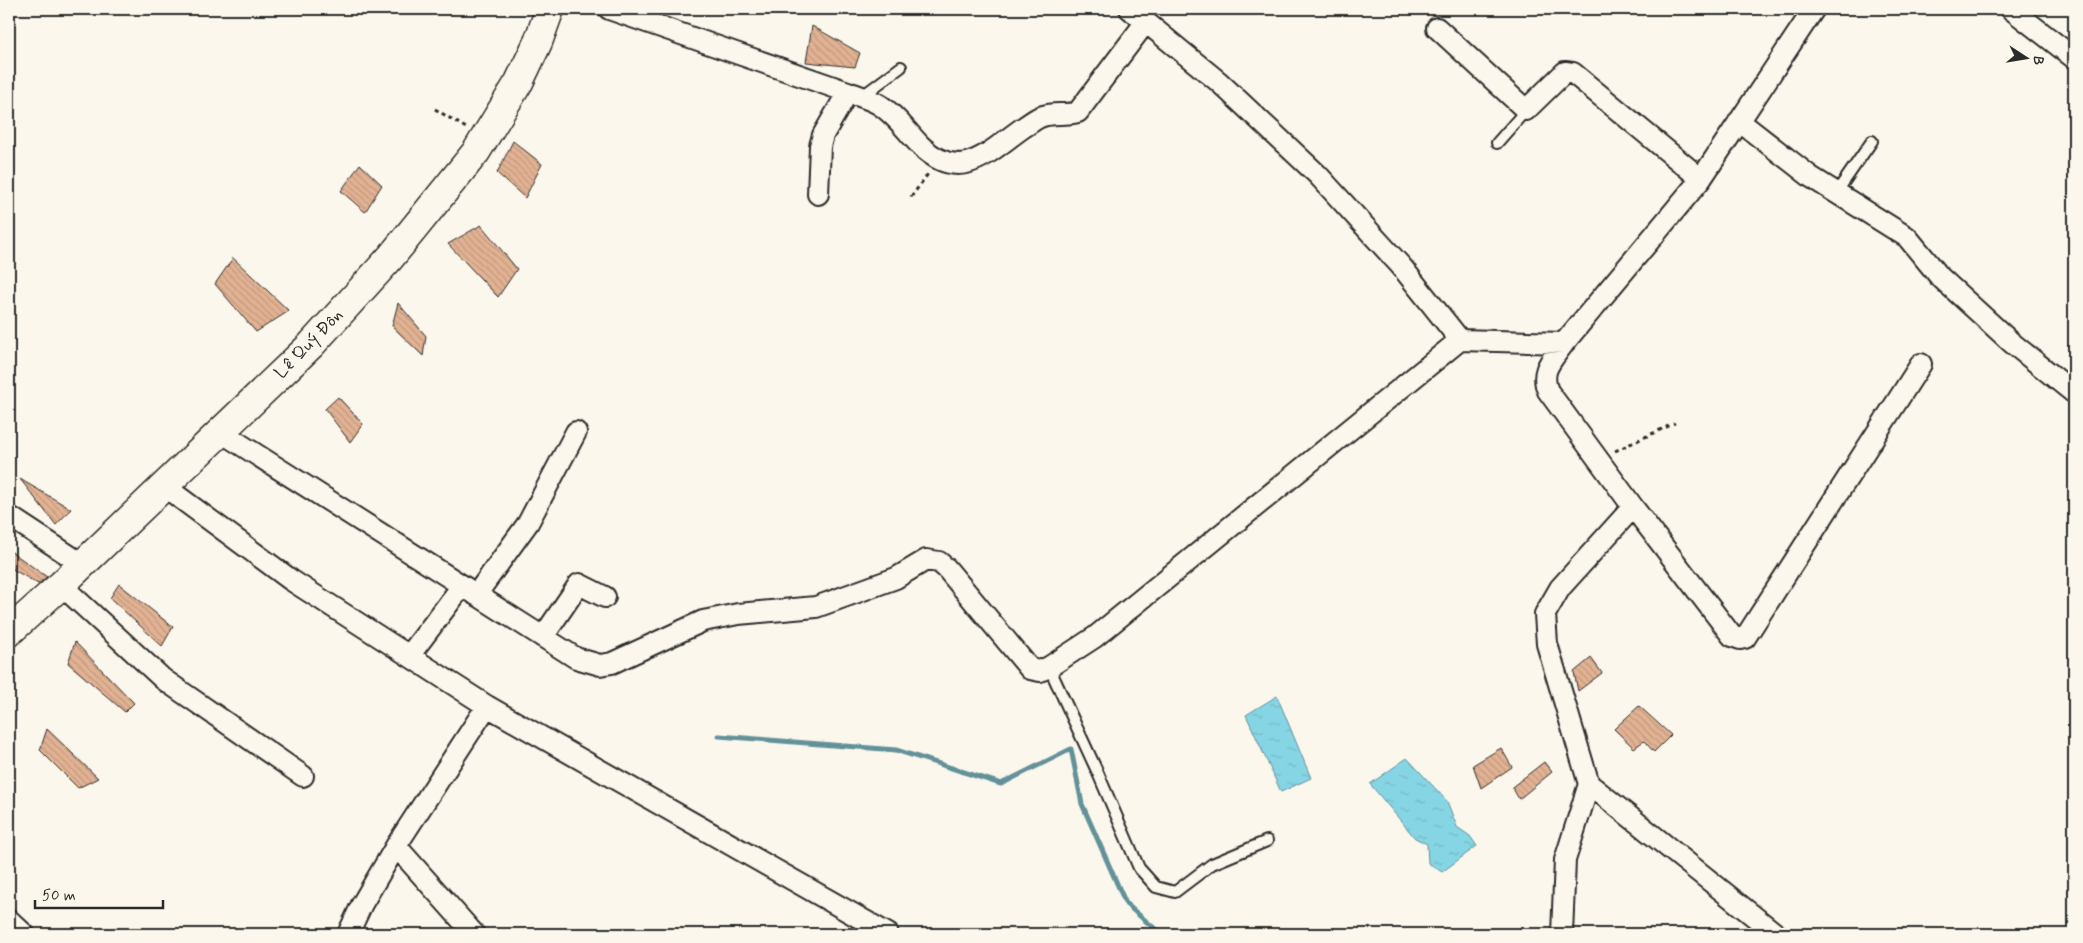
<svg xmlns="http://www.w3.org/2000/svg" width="2083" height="943" font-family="Mynerve,sans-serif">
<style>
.water{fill:url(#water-ripples);stroke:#62919a}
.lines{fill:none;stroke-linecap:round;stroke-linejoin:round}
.stream{stroke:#62919a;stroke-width:5}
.building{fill:url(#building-back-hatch);stroke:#2b2b2b}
.lane-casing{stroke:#2b2b2b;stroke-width:14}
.street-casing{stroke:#2b2b2b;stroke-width:24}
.secondary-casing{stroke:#2b2b2b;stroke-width:31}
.path{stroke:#2b2b2b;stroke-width:3;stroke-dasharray:4 4;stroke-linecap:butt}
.lane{stroke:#fbf7ec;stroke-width:10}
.street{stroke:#fbf7ec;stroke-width:20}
.secondary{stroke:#fbf7ec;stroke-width:28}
.labels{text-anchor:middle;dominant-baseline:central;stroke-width:4;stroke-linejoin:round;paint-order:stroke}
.street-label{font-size:18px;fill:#2b2b2b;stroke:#fbf7ec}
</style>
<defs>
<pattern id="water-ripples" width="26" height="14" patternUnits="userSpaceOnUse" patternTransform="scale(1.25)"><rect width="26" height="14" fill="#86d5e4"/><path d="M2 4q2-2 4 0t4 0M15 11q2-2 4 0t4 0" fill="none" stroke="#74b7c4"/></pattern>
<pattern id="building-back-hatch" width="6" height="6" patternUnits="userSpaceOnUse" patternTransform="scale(1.25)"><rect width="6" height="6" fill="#e2b293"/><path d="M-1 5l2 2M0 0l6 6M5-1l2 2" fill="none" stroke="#c2997f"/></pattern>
</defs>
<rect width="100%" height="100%" fill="#fbf7ec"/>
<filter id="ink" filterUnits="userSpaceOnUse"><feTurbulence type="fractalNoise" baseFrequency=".02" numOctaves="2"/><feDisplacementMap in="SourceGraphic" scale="10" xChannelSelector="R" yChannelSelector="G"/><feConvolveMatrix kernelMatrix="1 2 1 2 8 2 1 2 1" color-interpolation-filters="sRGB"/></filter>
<g filter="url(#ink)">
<path class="water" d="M1277,696L1311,778L1281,792L1246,715Z
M1407,758L1447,801L1457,827L1470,836L1477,846L1442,872L1428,863L1427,844L1415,838L1370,784Z"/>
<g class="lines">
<path class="stream" d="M719,736L896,750L1001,784L1071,749L1082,804L1126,904L1161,934"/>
</g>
<path class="building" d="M812,26L860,53L855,67L806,62Z
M513,141L542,164L525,198L497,173Z
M360,164L382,185L365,212L341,191Z
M481,225L517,269L498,297L448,244Z
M233,258L289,311L256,332L215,284Z
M398,303L426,336L423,356L392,326Z
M338,397L363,424L350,442L325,409Z
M20,479L71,509L56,525Z
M9,550L47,577L38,584L9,567Z
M119,584L173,627L162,646L110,598Z
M75,642L134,703L125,712L68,663Z
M1591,658L1602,673L1578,691L1574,672Z
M1639,706L1671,735L1654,752L1644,741L1634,748L1614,729Z
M47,729L98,778L78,788L40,750Z
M1501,748L1512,767L1481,788L1473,765Z
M1544,762L1552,772L1519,799L1512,787Z"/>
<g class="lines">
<g class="lane-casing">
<path id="lane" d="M861,97L901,67
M1497,143L1526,110
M1836,193L1872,141
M1049,667L1097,771L1139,868L1156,887L1175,892L1212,864L1267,841"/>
</g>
<g class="street-casing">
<path id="street" d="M609,9L848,92C858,96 871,99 880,105C897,116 907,132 921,146C961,185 988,152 1024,127C1029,124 1035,119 1040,117C1053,112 1065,116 1078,112L1145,23
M1130,9L1219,82L1318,175L1401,266L1460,340
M2011,9L2074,58
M1437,28L1526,110L1565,72L1573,73L1701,179
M1739,121L1811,177L1907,237L1940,277L2012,343L2074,393
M818,194L820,146L823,135L848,92
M221,432L576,658L600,665L612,663L703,621L738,614L816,607L896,578L926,560L939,562L947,569L1030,669L1040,671L1049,667L1095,637L1460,340L1564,343
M164,486L291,580L487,706L888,934
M1633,507L1732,636L1740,639L1745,638L1921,364
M9,516L82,564
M61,585L163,679L303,776
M476,595L528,523L576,432
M543,637L579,584L605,597
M409,656L462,586
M1589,784L1776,934
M9,920L24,934
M348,934L362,904L396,846
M474,934L396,846L487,706
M1562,934L1565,860L1589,784L1547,644L1545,614L1560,588L1633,507L1548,391C1539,370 1553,359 1564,343L1701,179L1814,9"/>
</g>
<g class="secondary-casing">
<path id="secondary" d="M9,632L61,585L311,345L390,258L476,152L519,82L538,42L550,9"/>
</g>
<path class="path" d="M435,109L466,128
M911,197L928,174
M1615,451L1675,423"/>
<use href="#lane" class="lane"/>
<use href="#street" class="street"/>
<use href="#secondary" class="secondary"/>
</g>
</g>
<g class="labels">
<g class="street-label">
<text transform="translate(309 344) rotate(-46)">Lê Quý Đôn</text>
</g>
</g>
<rect width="2083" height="943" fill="none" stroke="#fbf7ec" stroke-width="30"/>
<rect x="15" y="15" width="2053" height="913" fill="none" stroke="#2b2b2b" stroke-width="2" filter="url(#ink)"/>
<g transform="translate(2026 58) rotate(102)" stroke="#fbf7ec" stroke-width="4" paint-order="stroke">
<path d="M0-4L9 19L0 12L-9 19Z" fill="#2b2b2b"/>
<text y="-8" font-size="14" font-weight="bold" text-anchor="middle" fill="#2b2b2b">B</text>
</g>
<path d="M35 900v8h128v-8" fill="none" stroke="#2b2b2b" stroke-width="2.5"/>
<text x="42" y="900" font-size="15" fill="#2b2b2b" stroke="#fbf7ec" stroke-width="4" paint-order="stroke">50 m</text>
</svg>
